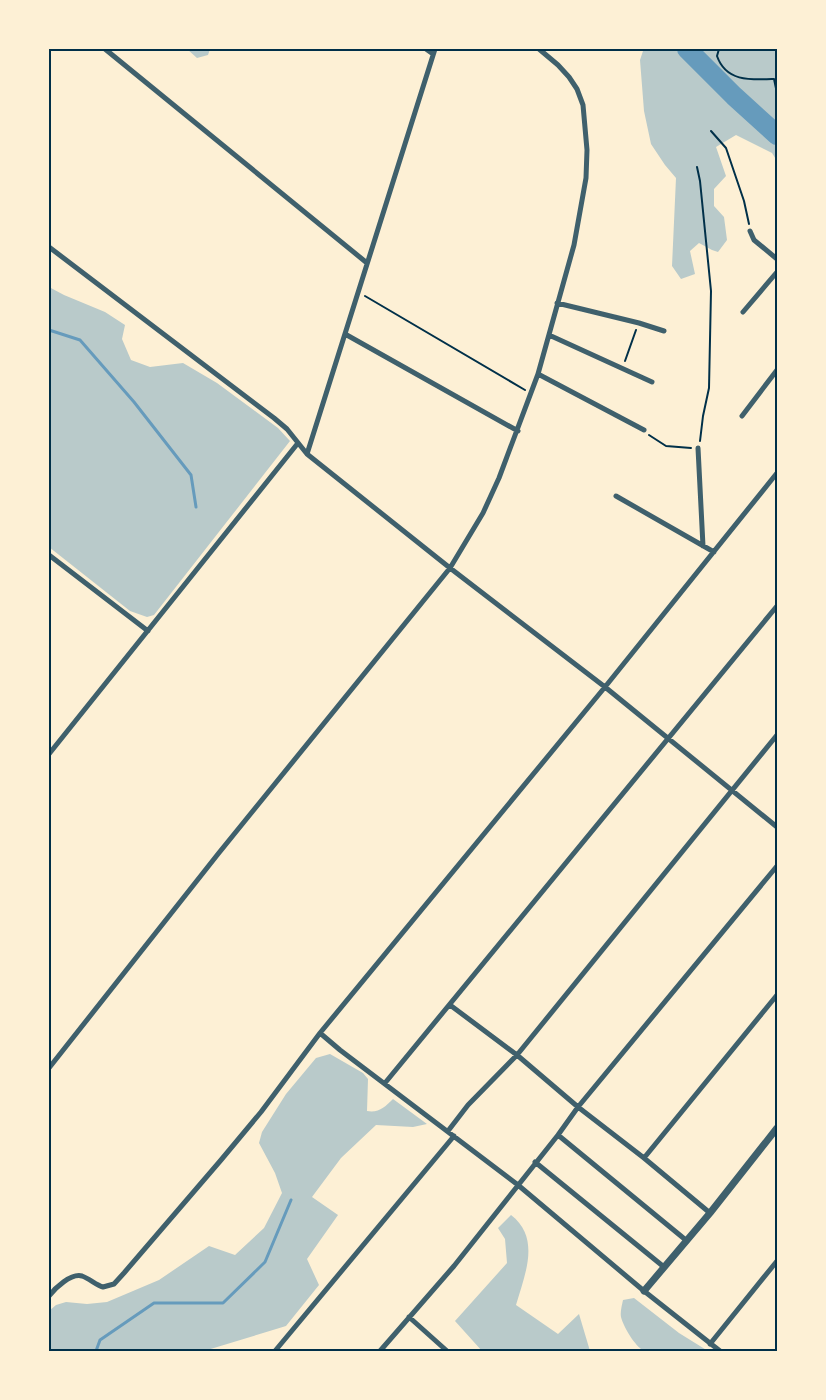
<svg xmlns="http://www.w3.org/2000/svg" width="826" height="1400" font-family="Barlow,sans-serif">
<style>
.green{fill:#b9caca}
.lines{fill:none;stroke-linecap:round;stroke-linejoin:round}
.stream{stroke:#669bbc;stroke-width:3}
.river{stroke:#669bbc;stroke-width:20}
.path{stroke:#003049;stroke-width:2}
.minor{stroke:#3f606c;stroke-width:5}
.tertiary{stroke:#3f606c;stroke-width:7}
.neatline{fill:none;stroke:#003049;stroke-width:2}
</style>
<rect width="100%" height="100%" fill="#fdf0d5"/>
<path class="green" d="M187,49H210L208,55L197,58Z
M642,49H777V161L772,153L736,135L716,147L726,176L714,189V206L724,217L727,240L718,252L712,250L699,243L690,251L695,274L681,279L672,266L676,178L665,165L651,144L644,111L640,60L643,51Z
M49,287L64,295L105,312L125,325L122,339L131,360L150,367L183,363L217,383L278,428L290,441L154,615L147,617L130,611L49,547Z
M330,1054L363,1073L368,1079L367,1111C379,1113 385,1107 393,1099L427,1124L413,1127L376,1125L341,1158L312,1197L338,1215L307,1259L319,1285L286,1326L204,1351H49V1311L56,1305L66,1302L87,1304L107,1302L159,1280L209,1246L235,1255L264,1228L282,1193L275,1173L259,1143L262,1132L286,1094L316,1058Z
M511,1215C541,1238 525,1274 516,1305L558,1334L579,1314L590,1351H482L455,1321L507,1263L505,1239L498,1228Z
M634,1298L679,1333L708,1351H644C635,1346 624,1328 621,1317C620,1312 622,1305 623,1300Z"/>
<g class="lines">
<path class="stream" d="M49,330L80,340L134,402L191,475L196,507
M96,1351L100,1340L154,1303H223L265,1262L291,1200"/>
<path class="river" d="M687,49L734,96L777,135"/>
<path class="path" d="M719,49L717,56C726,82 751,80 774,79L777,93
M711,131L726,148L744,201L749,224
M697,167L700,181L711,291L709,388L703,416L700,441
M365,296L525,390
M625,361L636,330
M649,435L666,446L691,448"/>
<path class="minor" d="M105,49L367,263
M426,49L433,54
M750,231L754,240L777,259
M49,247L274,418L287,429L307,454L450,568L605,687L777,827
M557,303L639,323L664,331
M743,312L777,272
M345,334L518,431
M549,335L652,382
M538,374L644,430
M742,416L777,370
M698,448L703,546
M307,454L435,49
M616,496L714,552
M49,555L148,631
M49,754L298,443
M450,1005L517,1055L578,1107L644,1158L710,1213
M320,1033L340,1050L518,1185L644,1291L720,1351
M49,1068L218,854L450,568L483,513L499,478L538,374L574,245L586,178L587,150L583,105L577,89L569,77L558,65L539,49
M385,1083L777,606
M448,1131L468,1105L517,1055L777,735
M558,1135L687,1241
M644,1158L777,995
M535,1162L664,1267
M49,1296C55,1288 71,1273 82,1276C90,1279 96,1285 103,1287L114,1284L124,1273L221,1160L261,1112L320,1033L605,687L777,473
M409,1317L447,1351
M710,1344L777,1261
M275,1351L454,1136
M380,1351L454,1266L558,1135L578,1107L777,866"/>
<path class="tertiary" d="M644,1291L710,1213L777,1128"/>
</g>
<rect width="826" height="1400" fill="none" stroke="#fdf0d5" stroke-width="100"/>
<rect x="50" y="50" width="726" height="1300" class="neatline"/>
</svg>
